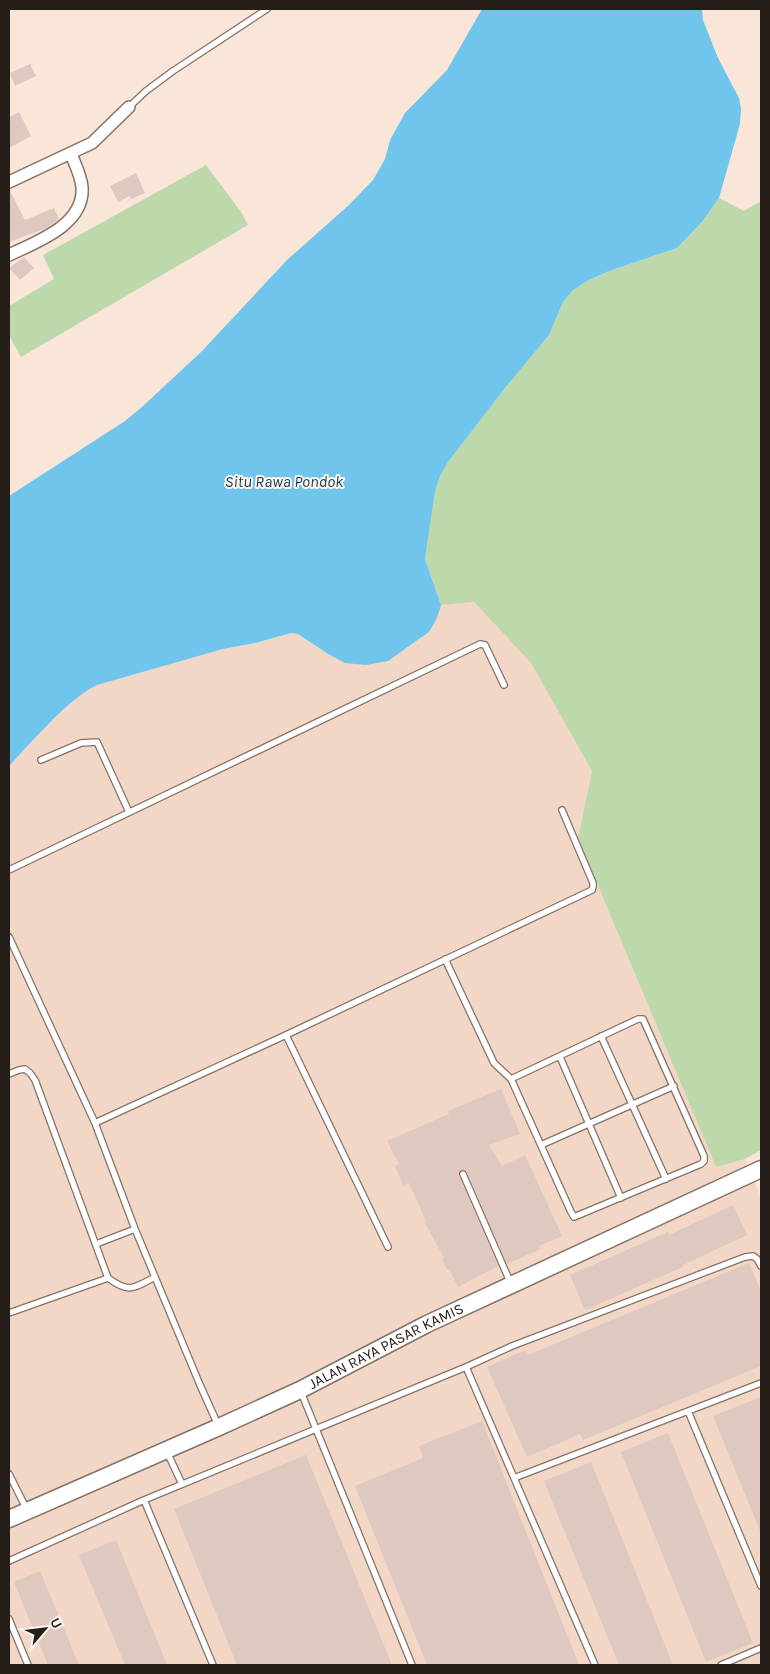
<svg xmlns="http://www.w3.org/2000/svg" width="770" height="1674" font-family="Karla,sans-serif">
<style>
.built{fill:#f2d6c6}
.green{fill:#bdd9ac}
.water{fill:#70c5ed}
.building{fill:#dfc8c0}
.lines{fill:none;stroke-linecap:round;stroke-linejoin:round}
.lane-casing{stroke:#847267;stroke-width:8}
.street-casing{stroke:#847267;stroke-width:14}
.secondary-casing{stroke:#847267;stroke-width:19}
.lane{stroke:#fff;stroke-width:5.5}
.street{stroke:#fff;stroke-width:11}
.secondary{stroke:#fff;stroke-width:16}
.labels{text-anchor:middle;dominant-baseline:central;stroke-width:4;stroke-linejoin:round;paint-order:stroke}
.street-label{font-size:15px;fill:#241d18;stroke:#fdf5f0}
.water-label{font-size:16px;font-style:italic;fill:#173e4f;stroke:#fdf5f0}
</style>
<rect width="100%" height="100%" fill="#fae5d9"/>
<path class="built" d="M474,602L531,663L592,771L578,838L716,1167L745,1159L761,1198V1665H9V766L48,725L85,691L97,685L223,649L255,643L291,633L298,634L328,654L345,663L405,650L429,632L437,618L441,605Z"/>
<path class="green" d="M206,165L241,212L248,225L21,357L9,335V306L54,279L43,255Z
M719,198L744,211L761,201V1150L745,1159L716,1167L578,838L592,771L531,663L474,602L441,605L425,559L435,492L440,476L448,462L505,388L549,335L563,302L573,290L589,280L609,271L677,248L702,222Z"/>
<path class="water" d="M482,9H702L703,20L718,58L739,98L741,109L740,124L719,198L702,222L677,248L609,271L589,280L573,290L563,302L549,335L505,388L448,462L440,476L435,492L425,559L441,605L437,618L429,632L388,661L366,665L345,663L328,654L298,634L291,633L255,643L223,649L97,685C68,699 32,742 9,766V496L125,421L143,406L201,352L287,260L349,205L373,180L385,159L390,140L405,113L447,70Z"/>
<path class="building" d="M30,64L36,76L15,86L10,73Z
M19,112L31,136L9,148V117Z
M136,173L145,193L131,199L130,196L118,202L110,186Z
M9,189L25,220L54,208L59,219L47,228L9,242Z
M24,257L34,268L20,280L9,268Z
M501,1089L520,1134L489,1145L502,1166L525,1155L562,1236L539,1246L540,1249L507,1264L467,1172L464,1169L461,1170L459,1176L498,1266L458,1287L449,1269L447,1270L442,1259L444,1258L424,1221H426L409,1183L403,1185L395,1166L399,1164L387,1141L449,1114L448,1111Z
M733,1205L747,1235L683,1265V1267L585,1310L570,1275L668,1232L669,1235Z
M749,1263L761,1292V1366L583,1440L580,1434L527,1457L487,1367L525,1350L528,1355Z
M761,1397V1533L713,1416Z
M482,1421L579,1665H427L355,1486L423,1458L419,1446Z
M668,1433L753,1643L706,1662L621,1452Z
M306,1455L392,1665H237L174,1509Z
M591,1462L673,1665H619L544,1481Z
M116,1540L167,1665H125L79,1555Z
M40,1571L79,1665H48L14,1582Z"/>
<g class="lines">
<g class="lane-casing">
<path id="lane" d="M129,107L146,91L173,71L267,9
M41,760L81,743L97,742L129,812
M9,870L480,644L485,645L504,685
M9,937L95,1123L135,1229L200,1385L218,1425
M445,959L494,1063L511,1079L571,1212L574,1217L701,1164L704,1161V1156L643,1019H638L511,1079
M286,1035L388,1247
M601,1036L666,1179
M560,1057L621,1198
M9,1074L19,1070L25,1069L30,1073L35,1080L108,1278C130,1294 133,1288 155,1277
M95,1123L286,1035L592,890L593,887V883L562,810
M541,1145L674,1086
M463,1174L511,1284
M96,1244L135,1229
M9,1313L108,1278
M466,1367L595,1665
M301,1392L412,1665
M688,1411L761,1586
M167,1452L182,1484
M9,1474L27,1510
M514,1478L761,1383
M144,1500L213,1665
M9,1561L144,1500L466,1367L512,1346L745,1257L753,1256L757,1259L761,1266
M9,1619L28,1665
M721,1665L761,1648"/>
</g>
<g class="street-casing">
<path id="street" d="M9,182L92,143L129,107
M9,255C36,242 85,225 82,187C81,176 75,164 71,154"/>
</g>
<g class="secondary-casing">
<g id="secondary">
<path id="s1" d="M9,1519L219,1427L300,1390L427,1324L761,1169"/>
</g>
</g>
<use href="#lane" class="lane"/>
<use href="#street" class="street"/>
<use href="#secondary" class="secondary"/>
</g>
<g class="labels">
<g class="street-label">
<text stroke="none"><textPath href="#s1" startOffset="415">JALAN RAYA PASAR KAMIS</textPath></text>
</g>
<g class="water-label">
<text x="284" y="481">Situ Rawa Pondok</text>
</g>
</g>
<rect width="770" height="1674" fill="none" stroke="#241d18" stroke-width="20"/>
<g transform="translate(45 1629) rotate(62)" stroke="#fdf5f0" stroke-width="4" paint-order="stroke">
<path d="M0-4L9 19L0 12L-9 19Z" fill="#241d18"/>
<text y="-8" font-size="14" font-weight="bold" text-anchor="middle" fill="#241d18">U</text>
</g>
</svg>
